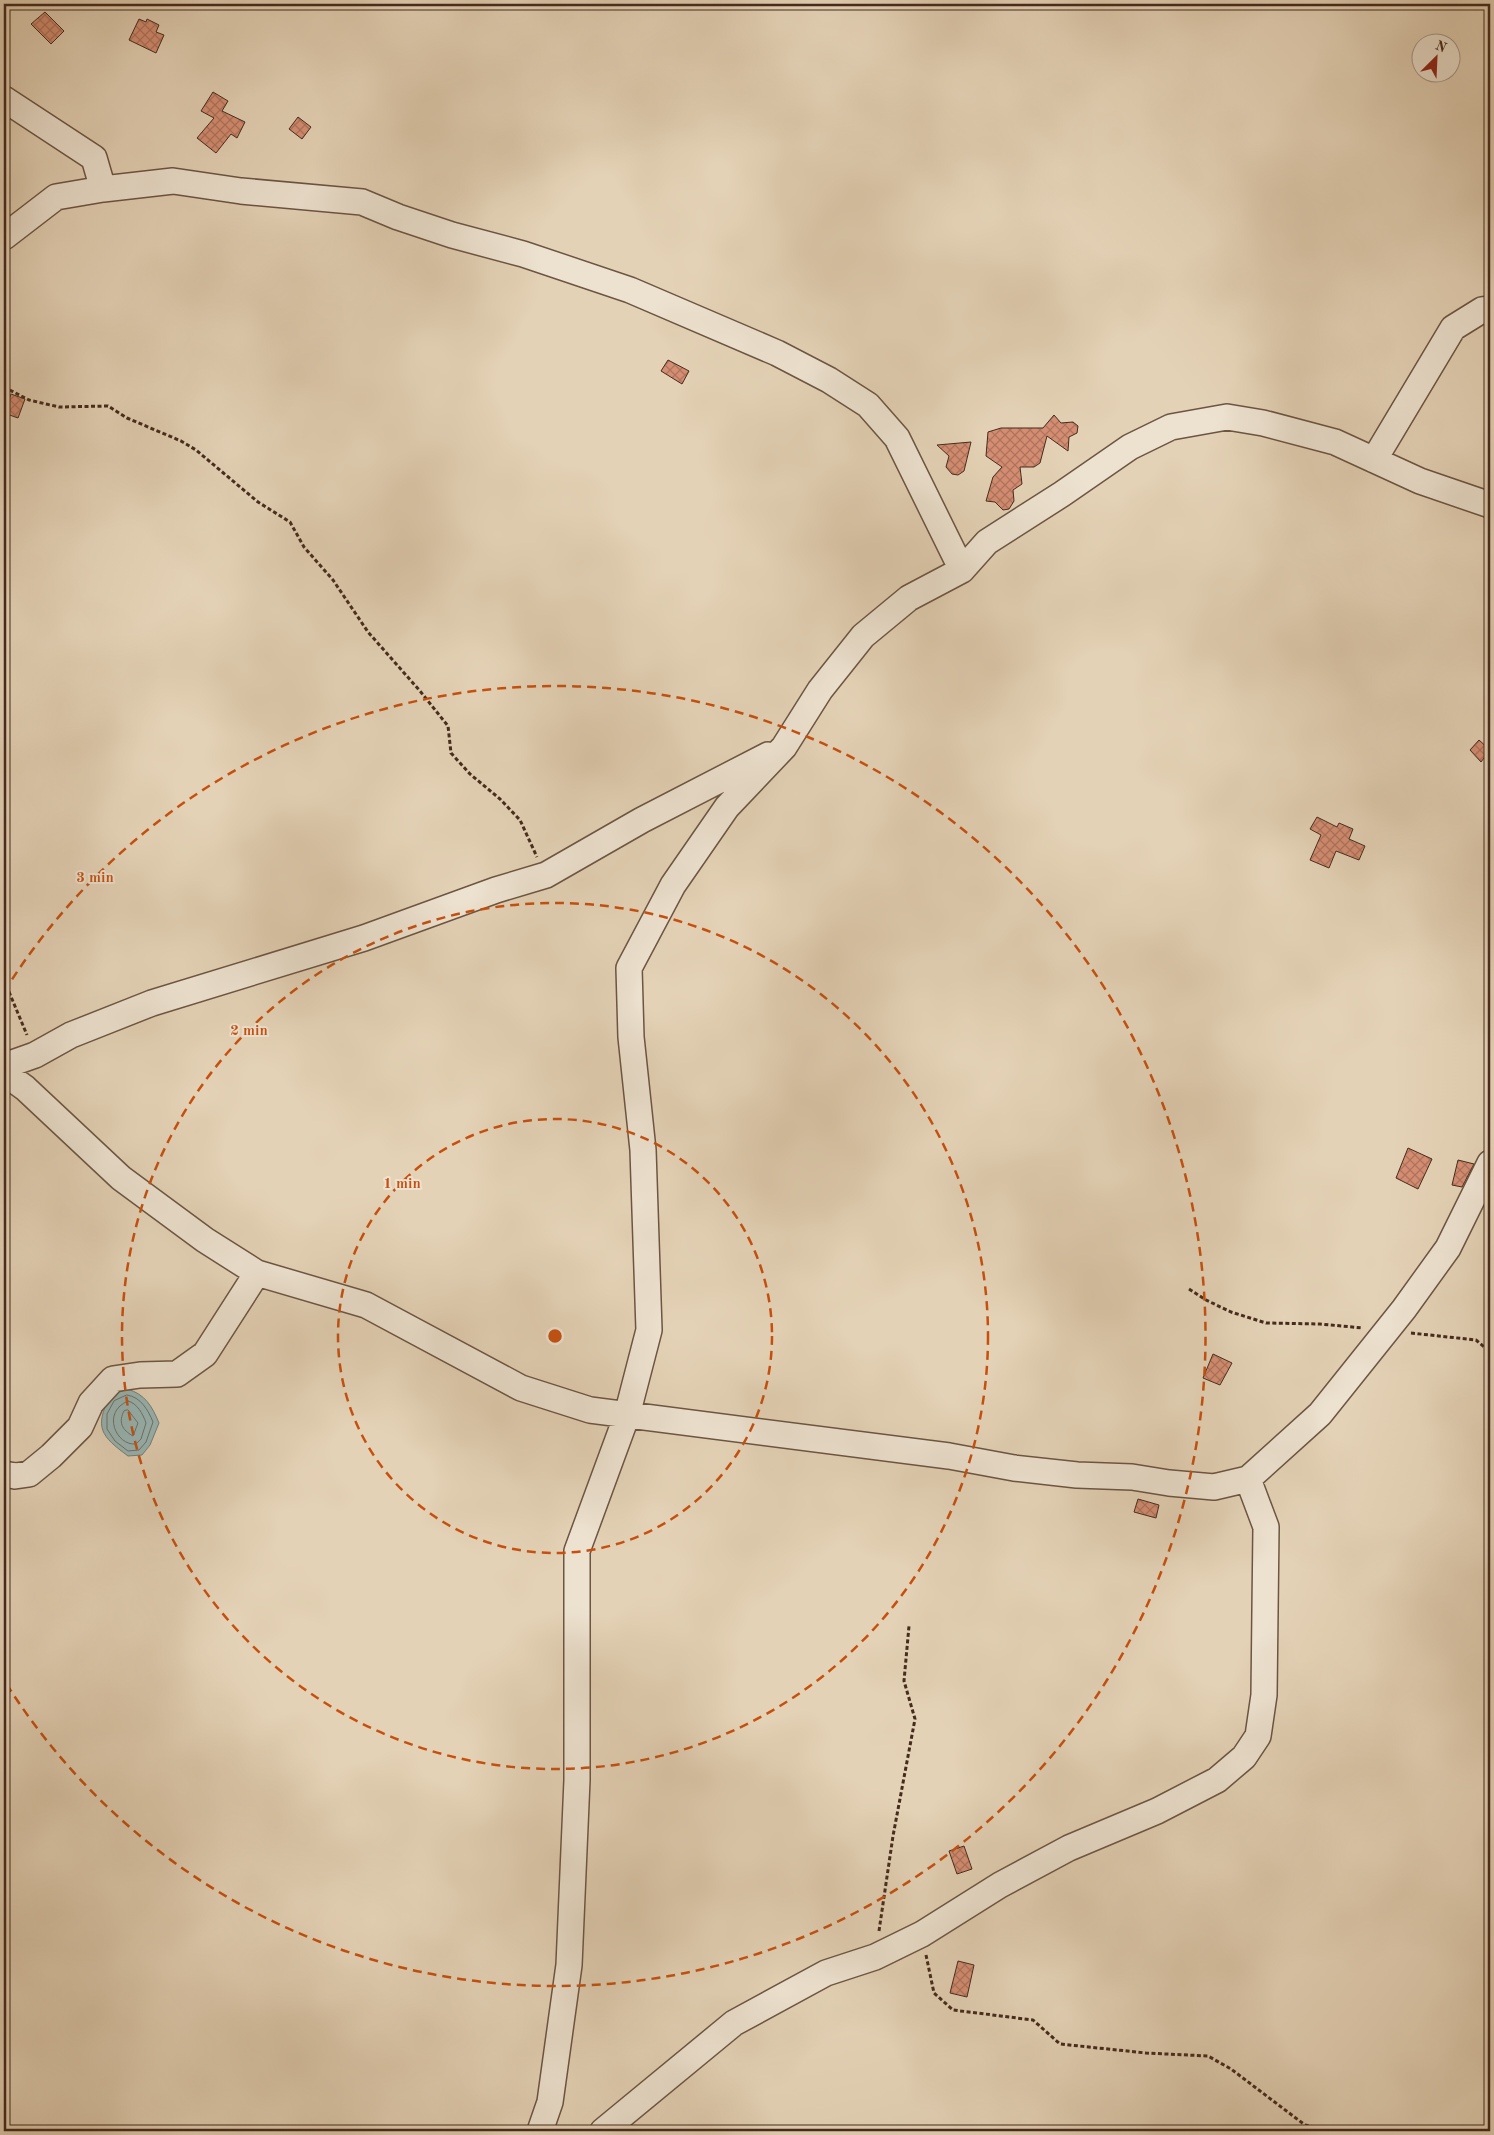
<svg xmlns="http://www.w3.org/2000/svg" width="1494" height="2135" font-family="'Old Standard TT',serif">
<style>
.water{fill:#97b6b5;stroke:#767e78}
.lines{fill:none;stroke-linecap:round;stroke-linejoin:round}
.shore{stroke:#6e7068;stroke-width:1}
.building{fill:url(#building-cross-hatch);stroke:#442b1c}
.minor-casing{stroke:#6c5542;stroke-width:28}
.path{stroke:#442b1c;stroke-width:3;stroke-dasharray:4 2.5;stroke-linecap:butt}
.minor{stroke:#ede2d0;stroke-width:25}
.ring{fill:none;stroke:#c7500f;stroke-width:2.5;stroke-dasharray:9 6}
.centre{fill:#c7500f;stroke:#ede2d0;stroke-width:2.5}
.ring-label{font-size:15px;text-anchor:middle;font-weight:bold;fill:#c7500f;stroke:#ede2d0;stroke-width:4;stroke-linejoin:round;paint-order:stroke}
</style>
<defs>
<pattern id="building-cross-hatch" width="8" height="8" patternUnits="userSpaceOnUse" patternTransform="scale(1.25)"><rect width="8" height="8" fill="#d68e73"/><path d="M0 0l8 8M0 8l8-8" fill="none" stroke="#af745e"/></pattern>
</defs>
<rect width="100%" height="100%" fill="#e4d2b6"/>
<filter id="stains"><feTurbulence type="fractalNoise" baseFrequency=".004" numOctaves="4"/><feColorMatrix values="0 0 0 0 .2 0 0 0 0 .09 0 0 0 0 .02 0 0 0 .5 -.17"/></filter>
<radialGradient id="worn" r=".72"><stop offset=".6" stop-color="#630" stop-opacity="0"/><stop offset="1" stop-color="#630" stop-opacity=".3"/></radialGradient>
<path class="water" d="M127,1389C145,1394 152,1406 159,1423L150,1445L142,1455L128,1456C101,1436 94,1428 110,1396Z"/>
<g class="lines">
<path class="shore" d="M127,1395C141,1397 148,1410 153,1422L146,1442L139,1450L128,1451L115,1441L107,1429V1414L114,1401Z
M128,1401C137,1403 143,1414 146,1423L141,1439L136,1444C116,1446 101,1412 128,1401Z
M128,1410L138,1423L133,1436C122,1430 118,1422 124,1411Z"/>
</g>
<path class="building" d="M45,12L64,31L51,44L31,24Z
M139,19L146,22L147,19L159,25L156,32L164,35L156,53L129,40Z
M213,92L228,101L222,111L245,122L237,138L231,134L216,153L197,138L214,118L201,111Z
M298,117L311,127L302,139L289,129Z
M668,360L689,371L682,384L661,371Z
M11,394L25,399L18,418L4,413Z
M1054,415L1061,423L1073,422L1078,426L1077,433L1069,437L1068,451L1047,436L1040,463L1034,467H1020L1022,484L1013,490L1014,501L1009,509L1003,510L995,502L986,501L993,477L1002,467L986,456L988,432L1001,428H1043Z
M971,442L964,471L958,475L952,474L946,467L949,456L937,445Z
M1479,740L1490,750L1481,762L1470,750Z
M1317,817L1337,827L1339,823L1353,829L1349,839L1365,846L1359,860L1336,851L1329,868L1310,860L1321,835L1310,829Z
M1408,1148L1432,1159L1418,1189L1396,1178Z
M1458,1160L1474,1164L1462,1187L1452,1185Z
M1213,1354L1232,1363L1220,1385L1203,1378Z
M1138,1499L1159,1505L1156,1518L1134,1512Z
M964,1846L972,1869L957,1874L949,1851Z
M958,1961L974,1965L967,1997L950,1993Z"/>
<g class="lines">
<g class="minor-casing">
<path id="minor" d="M4,99L94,158L103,189
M4,237L56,197L103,189L173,181L241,191L362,202L398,217L452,235L523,254L630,290L777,353L829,380L868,405L897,438L962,570
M1374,460L1453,328L1482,310L1490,309
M4,1066L35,1055L71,1035L152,1003L364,938L496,890L546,875L642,820L768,755
M4,1073L25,1088L121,1178L205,1240L257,1273L366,1305L521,1388L590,1410L949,1456L1014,1468L1077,1475L1132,1477L1169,1483L1214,1487L1248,1479L1320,1414L1404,1309L1448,1248L1490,1163
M4,1474L15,1476L29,1474L51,1456L80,1427L91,1403L113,1379L140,1375L177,1374L205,1354L257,1273
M540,2131L550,2102L569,1965L577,1780V1551L627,1415L649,1330L643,1150L631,1037L629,968L673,885L727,807L784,747L820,690L863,636L909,598L962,570L987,542L1062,494L1130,447L1171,427L1227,417L1263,423L1335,442L1420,481L1490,505
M603,2131L734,2023L826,1973L875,1957L922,1934L1000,1885L1069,1848L1157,1811L1217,1780L1244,1757L1258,1736L1264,1695L1266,1527L1248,1479"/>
</g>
<path class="path" d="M4,387L29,400L59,407L108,406L127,418L181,441L196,450L258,502L290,522L304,547L333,580L368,632L420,691L448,726L451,753L470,774L500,799L520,820L537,857
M4,973L7,987L27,1035
M1189,1289L1206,1300L1231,1312L1266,1323L1320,1324L1363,1328
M1411,1333L1476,1340L1490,1352
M879,1931L893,1836L915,1719L904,1681L909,1626
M926,1955L934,1993L953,2010L1033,2020L1060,2044L1146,2053L1208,2056L1231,2069L1305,2125L1335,2131"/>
<use href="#minor" class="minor"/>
</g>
<g class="ring">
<circle cx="555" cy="1336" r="217"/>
<circle cx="555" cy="1336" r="433"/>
<path d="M4 992A650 650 0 1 1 4 1680"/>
</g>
<circle cx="555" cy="1336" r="8" class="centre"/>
<g class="ring-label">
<text x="95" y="882">3 min</text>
<text x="249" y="1035">2 min</text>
<text x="402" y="1188">1 min</text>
</g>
<rect width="1494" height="2135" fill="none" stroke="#e4d2b6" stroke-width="20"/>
<rect x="5" y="5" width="1484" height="2125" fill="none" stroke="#442b1c" stroke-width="2.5"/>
<rect x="10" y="10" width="1474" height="2115" fill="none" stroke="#442b1c"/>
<g transform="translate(1436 58) rotate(24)"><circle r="24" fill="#ede2d0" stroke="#a99988"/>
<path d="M0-4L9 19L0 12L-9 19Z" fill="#8f2418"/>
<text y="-8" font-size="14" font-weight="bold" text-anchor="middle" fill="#442b1c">N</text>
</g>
<rect width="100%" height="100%" filter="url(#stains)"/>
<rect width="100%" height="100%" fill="url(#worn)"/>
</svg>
